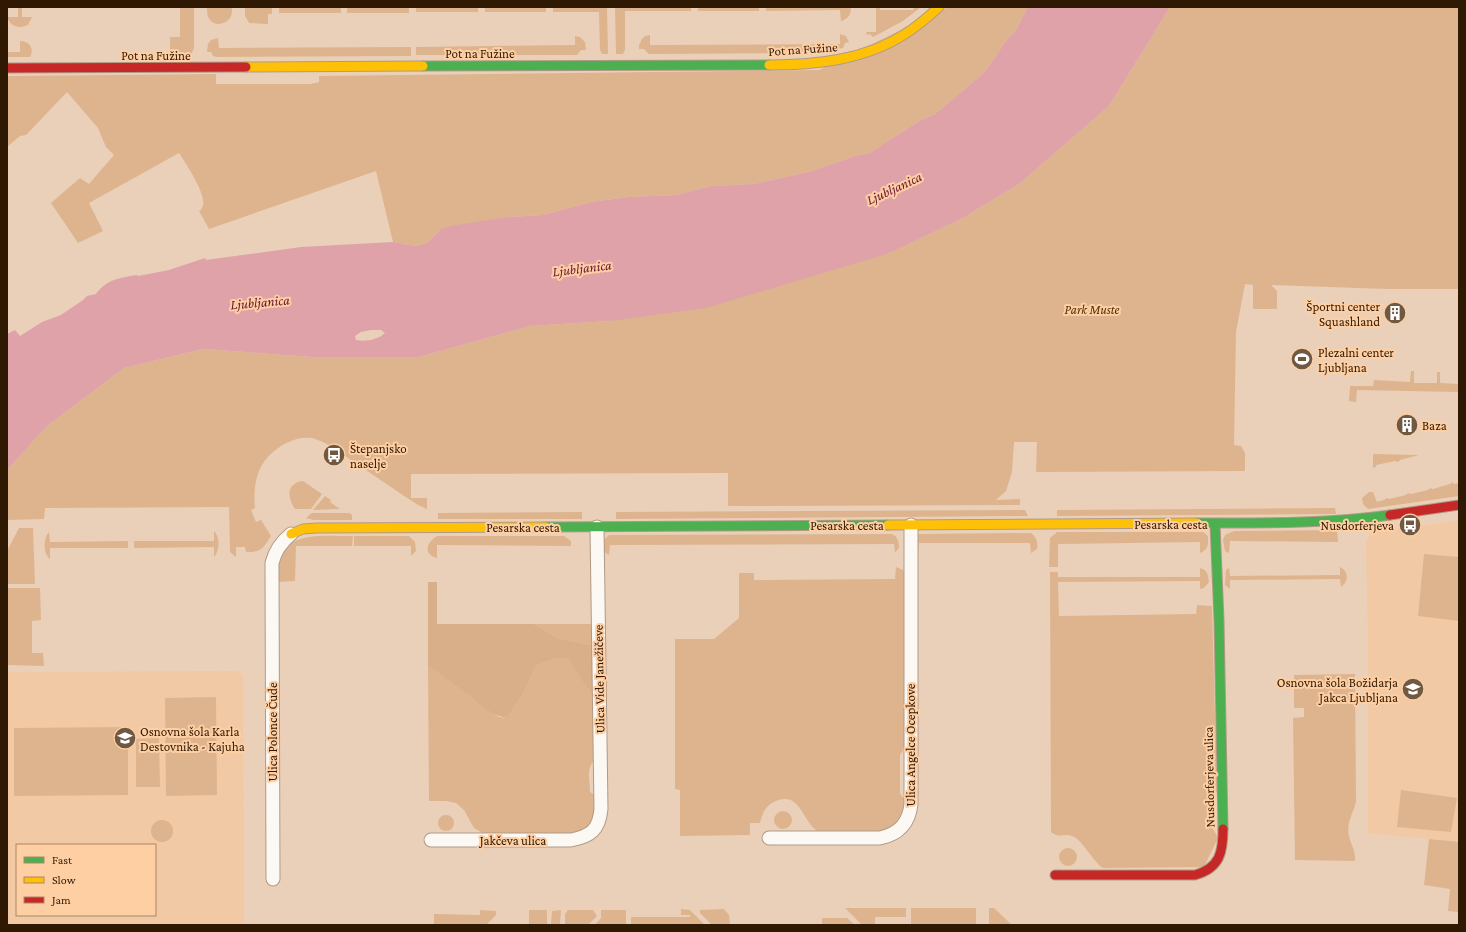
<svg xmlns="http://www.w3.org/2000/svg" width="1466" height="932" font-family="'Crimson Pro',serif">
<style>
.built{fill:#f1c9a4;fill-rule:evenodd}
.green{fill:#ddb48e}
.forest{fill:#d9af89}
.water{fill:#dea2a8;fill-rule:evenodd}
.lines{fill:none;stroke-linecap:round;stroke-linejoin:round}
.street-casing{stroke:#b09a86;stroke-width:15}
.fast-casing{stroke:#b09a86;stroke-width:11}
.slow-casing{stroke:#b09a86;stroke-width:11}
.jam-casing{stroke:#b09a86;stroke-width:11}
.street{stroke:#fcf8f4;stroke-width:13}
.fast{stroke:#4caf50;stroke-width:9}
.slow{stroke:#ffc107;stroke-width:9}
.jam{stroke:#c62828;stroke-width:9}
.labels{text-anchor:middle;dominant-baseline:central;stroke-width:4;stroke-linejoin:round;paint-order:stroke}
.street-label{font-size:13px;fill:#2f1903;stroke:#ffcfa4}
.poi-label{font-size:13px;fill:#2f1903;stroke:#ffcfa4;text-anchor:start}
.park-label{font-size:13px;font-style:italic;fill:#512d03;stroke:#ffcfa4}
.water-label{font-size:14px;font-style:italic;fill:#6d1537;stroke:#ffcfa4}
</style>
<rect width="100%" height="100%" fill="#ead0b9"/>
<path class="built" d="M1459,520V842L1368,833V638L1366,542L1369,536L1374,533Z
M238,671L243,675L244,925H7V672ZM17,845H155V915H17Z"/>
<path class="green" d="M18,7H22V17H32L28,25C18,29 11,27 7,17H18Z
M180,7H194V48L190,57H172L170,51V37H180Z
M207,7H232C232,10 232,14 231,16C228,24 215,27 210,20C207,16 207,12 207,7Z
M279,7H341V13H279Z
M347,7H409V13H347Z
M416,7H478V12H416Z
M485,7H546V12H485Z
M553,7H607L608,54H602L600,50L599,12H553Z
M615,7H691V11H625V50L623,54H616Z
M698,7H759V11H698Z
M766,7H851C851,15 848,19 841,21L840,10L766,11Z
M876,7H880V10H913L914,7H921L903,21L873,37L870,34L867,35L866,32H876Z
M948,7H1028L1015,32L1008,38L985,72L935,114L919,121L870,153L858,155L808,172L754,184L711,186L676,195L628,197L591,202L543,215L507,217L441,229L427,243L415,246L393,242L376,171L209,229L199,211C201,210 202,208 203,206C206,193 186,164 179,153L89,203L103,231L78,243L51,203L80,178L89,184L114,155L106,147L98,128L67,92L26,135L20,136L7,147V76L216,74V84H311L319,82V76L819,70Z
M1170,7H1459V289H1387L1271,285L1277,291V309H1253V285L1245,284L1236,332L1234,445L1241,446L1245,453V471L1036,472L1037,442H1014L1012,472L1006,491L996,500L1020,499V505L728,506V473L411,474V498H427V509L418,505C397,491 377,478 357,464C343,455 328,442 312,438C298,436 283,443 273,452C256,466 253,487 255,508L251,510L256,522L261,520L271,536C263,549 261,552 246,552L245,547H236V557L230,552L229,507L45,508L44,519L7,520V470L47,426L124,368L203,349L313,357H419L530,326L610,321L890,253L963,218L1019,184L1109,106Z
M245,8H272V14H268V24L249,23L245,16Z
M840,34L846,36L849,42L845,43L843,48L827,51L804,53L649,54L644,49H639V45L642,39L645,36L650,35V45L840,44Z
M575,36L580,37L585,42L586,50H581L577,55H416V47L575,45Z
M218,38L219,48L411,47V56L217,57L213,56L211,52H207L208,44L211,40Z
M20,41C29,41 35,48 30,57H7V52H20Z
M1411,371H1414V383H1437V372H1440V383L1459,384V392L1357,390L1356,402L1349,401L1350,386H1373L1374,380L1410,382Z
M1373,454L1419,455L1400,460L1398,462L1395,461L1376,465V467L1373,468Z
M303,481L322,494L311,509H295C287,498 286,483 303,481Z
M1452,482L1454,484L1459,483V496L1368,509L1363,504L1362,498L1369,492H1373L1377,502L1384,500L1387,498L1389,499L1406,495L1408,493L1411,494L1428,490L1430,488L1433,489L1450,484Z
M325,496L331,500L330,502L340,509L313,510Z
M1335,508L1336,514L1057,516V510Z
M1025,510L1028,516L616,519V512Z
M582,512V519H438V513Z
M312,513H350L352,515V520H314L306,518Z
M19,528H33L35,584H7V551Z
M1337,530L1338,542L1230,541L1229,553L1225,551L1223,540L1225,535L1234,531Z
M214,531C220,537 220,550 214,557V547L134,548V541H214Z
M49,532L50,542L128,541V548H50V559C43,554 43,538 49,532Z
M1057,532H1203L1208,536C1208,545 1209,549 1200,553V542L1058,544V567H1049L1050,538Z
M1031,533C1037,538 1038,542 1037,549L1031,553L1030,543H919L918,553L915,550V537L919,534Z
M892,534C898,537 899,542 899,548L895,553L894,544L610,545L609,555L604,552L602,544L605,539L609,535Z
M353,536L352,546H296L295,581L279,582C279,576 278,569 279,563C285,529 327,537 353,536Z
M354,536H409L415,542L416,551L411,556V546H354Z
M437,536H564L571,541V546L437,545V558C422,554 427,542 437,536Z
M1424,554L1459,557V621L1418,616Z
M896,567L903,570L906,577L907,743L900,755V794L907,802L906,814L887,833L819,832C802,823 801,791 776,801C766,805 762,813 760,823H750V835L680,836V790L675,789V639H714L739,618V573H754V580L895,579Z
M1340,567C1349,572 1349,581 1341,587L1340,579L1230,580V589L1225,585L1226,570L1229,568L1230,576L1340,575Z
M1200,568C1208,570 1208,575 1209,582L1204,588L1200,589V581L1058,582L1059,616L1196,614L1197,605L1212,606L1217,791L1211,799V825L1218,838L1204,867L1103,868C1092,861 1083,840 1072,836C1063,833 1059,839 1051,832L1050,572H1058V577H1200Z
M7,588H40L41,620L32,621V653H43L44,666L7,665Z
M534,624H592L596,646L557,638Z
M556,658L569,659L596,694L597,758C585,767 590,779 590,792L597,797L594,822L579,834L486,835L474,828L464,810L456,803L446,801H429L428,666L440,673L499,717L507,718L522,696L536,666Z
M1355,674L1356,802C1353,814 1346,823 1349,836C1351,845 1356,851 1355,861L1295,860L1293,718L1304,717V708H1294V675Z
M216,697L217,795L166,796L165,698Z
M128,727V795L14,796V728Z
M159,738L160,787H136V739Z
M1401,790L1457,798L1451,832L1397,827Z
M774 820a9 9 0 1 1 18 0a9 9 0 1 1-18 0Z
M438 823a8 8 0 1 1 16 0a8 8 0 1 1-16 0Z
M151 831a11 11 0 1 1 22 0a11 11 0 1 1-22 0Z
M1429,839L1459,842V912L1448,911L1450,889L1424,885Z
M1059 857a9 9 0 1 1 18 0a9 9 0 1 1-18 0Z
M845,908H906V917H875V925H862Z
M911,908H976V925H911Z
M989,908H994L1012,925H989Z
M681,909L690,910L705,925H631V917H690V915H681Z
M724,909L729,915L730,925H712L700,913V910Z
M480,910L496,911V915L486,925H434V914L480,915Z
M529,910H547V924H551L552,911L561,910L560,925H515V924H529Z
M568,910H593L597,916L588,925H565V914Z
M601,910H626V925H595L601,918Z
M822,918H847L855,925H822Z"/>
<path class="forest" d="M428,582H437V624H534L557,638L596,646V694L586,686L569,659L556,658L536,666L522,696L507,718C493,716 481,705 470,696C456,686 443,675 428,666Z"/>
<path class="water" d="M1028,7H1170L1109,106L1019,184L963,218L890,253L706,308L610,321L530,326L419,357H313L203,349L124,368L47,426L7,470V334L15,330L20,336L42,322L61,315L83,300L87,296L96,294C107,279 119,278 137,275L138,276L169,270L205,258L206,260L301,247L393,242L415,246L427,243L441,229L451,226L507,217L543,215L591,202L628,197L676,195L711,186L754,184L808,172L858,155L870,153L919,121L935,114L985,72L1008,38L1015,32ZM371,330H381L385,333C378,340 365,342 356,340L355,336L361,332Z"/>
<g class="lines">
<g class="street-casing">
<path id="street" d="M769,838H880C899,834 909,823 911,804V525
M431,840H571C591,836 599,830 601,809L597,527
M273,879L272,563C275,551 281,542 291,534"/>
</g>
<g class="fast-casing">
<path id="fast" d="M423,66L769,65
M1197,523C1262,523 1326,524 1390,515
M1215,524L1219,620L1223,829
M546,527L888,525"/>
</g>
<g class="slow-casing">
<path id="slow" d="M769,65C816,65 865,60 905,34C918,26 928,17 939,7
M246,67L423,66
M888,525L1197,523
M291,534L303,529L317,528L546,527"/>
</g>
<g class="jam-casing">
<path id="jam" d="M7,68L246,67
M1390,515L1459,505
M1055,875H1195C1220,868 1223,852 1223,829"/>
</g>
<use href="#street" class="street"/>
<use href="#fast" class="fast"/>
<use href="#slow" class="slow"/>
<use href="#jam" class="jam"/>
</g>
<defs>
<g id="building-disc" transform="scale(1.15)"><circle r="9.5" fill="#705943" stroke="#ffcfa4"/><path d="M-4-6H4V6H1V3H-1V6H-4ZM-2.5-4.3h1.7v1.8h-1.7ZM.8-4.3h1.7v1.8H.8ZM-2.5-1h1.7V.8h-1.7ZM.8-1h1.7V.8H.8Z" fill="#fff"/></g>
<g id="stadium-disc" transform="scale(1.15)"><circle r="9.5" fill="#705943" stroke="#ffcfa4"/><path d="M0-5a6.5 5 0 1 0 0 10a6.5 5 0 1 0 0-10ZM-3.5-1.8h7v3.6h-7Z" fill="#fff"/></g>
<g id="bus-disc" transform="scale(1.15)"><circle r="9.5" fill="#705943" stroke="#ffcfa4"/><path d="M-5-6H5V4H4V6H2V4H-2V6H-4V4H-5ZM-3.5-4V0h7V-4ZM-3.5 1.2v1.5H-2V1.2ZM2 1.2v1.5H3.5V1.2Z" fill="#fff"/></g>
<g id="school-disc" transform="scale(1.15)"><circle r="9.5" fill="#705943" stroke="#ffcfa4"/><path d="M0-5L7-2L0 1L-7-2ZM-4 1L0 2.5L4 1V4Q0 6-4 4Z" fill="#fff"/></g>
</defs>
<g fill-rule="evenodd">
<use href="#building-disc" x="1395" y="313"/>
<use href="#stadium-disc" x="1302" y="359"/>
<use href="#building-disc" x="1407" y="425"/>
<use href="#bus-disc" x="334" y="455"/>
<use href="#bus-disc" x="1410" y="525"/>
<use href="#school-disc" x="1413" y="689"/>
<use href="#school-disc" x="125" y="738"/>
</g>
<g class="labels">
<g class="street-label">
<text transform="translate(803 49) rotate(-4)">Pot na Fužine</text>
<text x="480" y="53">Pot na Fužine</text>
<text x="156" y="55">Pot na Fužine</text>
<text x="1171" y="524">Pesarska cesta</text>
<text x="847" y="525">Pesarska cesta</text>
<text x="523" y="527">Pesarska cesta</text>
<text transform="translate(599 679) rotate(-91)">Ulica Vide Janežičeve</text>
<text transform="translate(272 732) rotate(-90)">Ulica Polonce Čude</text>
<text transform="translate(910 745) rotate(-90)">Ulica Angelce Ocepkove</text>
<text transform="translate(1209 777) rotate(-91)">Nusdorferjeva ulica</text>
<text x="513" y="840">Jakčeva ulica</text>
</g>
<g class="poi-label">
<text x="1380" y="306" text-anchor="end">Športni center<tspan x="1380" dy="15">Squashland</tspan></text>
<text x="1318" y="352">Plezalni center<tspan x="1318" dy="15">Ljubljana</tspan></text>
<text x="1422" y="425">Baza</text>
<text x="350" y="448">Štepanjsko<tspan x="350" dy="15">naselje</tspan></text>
<text x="1394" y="525" text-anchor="end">Nusdorferjeva</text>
<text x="1398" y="682" text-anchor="end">Osnovna šola Božidarja<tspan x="1398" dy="15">Jakca Ljubljana</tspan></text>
<text x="140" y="731">Osnovna šola Karla<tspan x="140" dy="15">Destovnika - Kajuha</tspan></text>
</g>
<g class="park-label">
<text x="1092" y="309">Park Muste</text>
</g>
<g class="water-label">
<text transform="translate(894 188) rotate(-25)">Ljubljanica</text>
<text transform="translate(582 268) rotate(-7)">Ljubljanica</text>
<text transform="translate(260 302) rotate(-5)">Ljubljanica</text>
</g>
</g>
<rect width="1466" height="932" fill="none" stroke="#2f1903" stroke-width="16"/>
<rect x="16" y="844" width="140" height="72" fill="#ffcfa4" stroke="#ac8664"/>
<rect x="24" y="857" width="20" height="6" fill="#4caf50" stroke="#ac8664"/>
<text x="52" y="864" font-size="12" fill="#2f1903">Fast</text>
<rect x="24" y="877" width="20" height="6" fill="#ffc107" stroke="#ac8664"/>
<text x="52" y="884" font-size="12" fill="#2f1903">Slow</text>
<rect x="24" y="897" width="20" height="6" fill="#c62828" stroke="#ac8664"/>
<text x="52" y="904" font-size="12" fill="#2f1903">Jam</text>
</svg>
